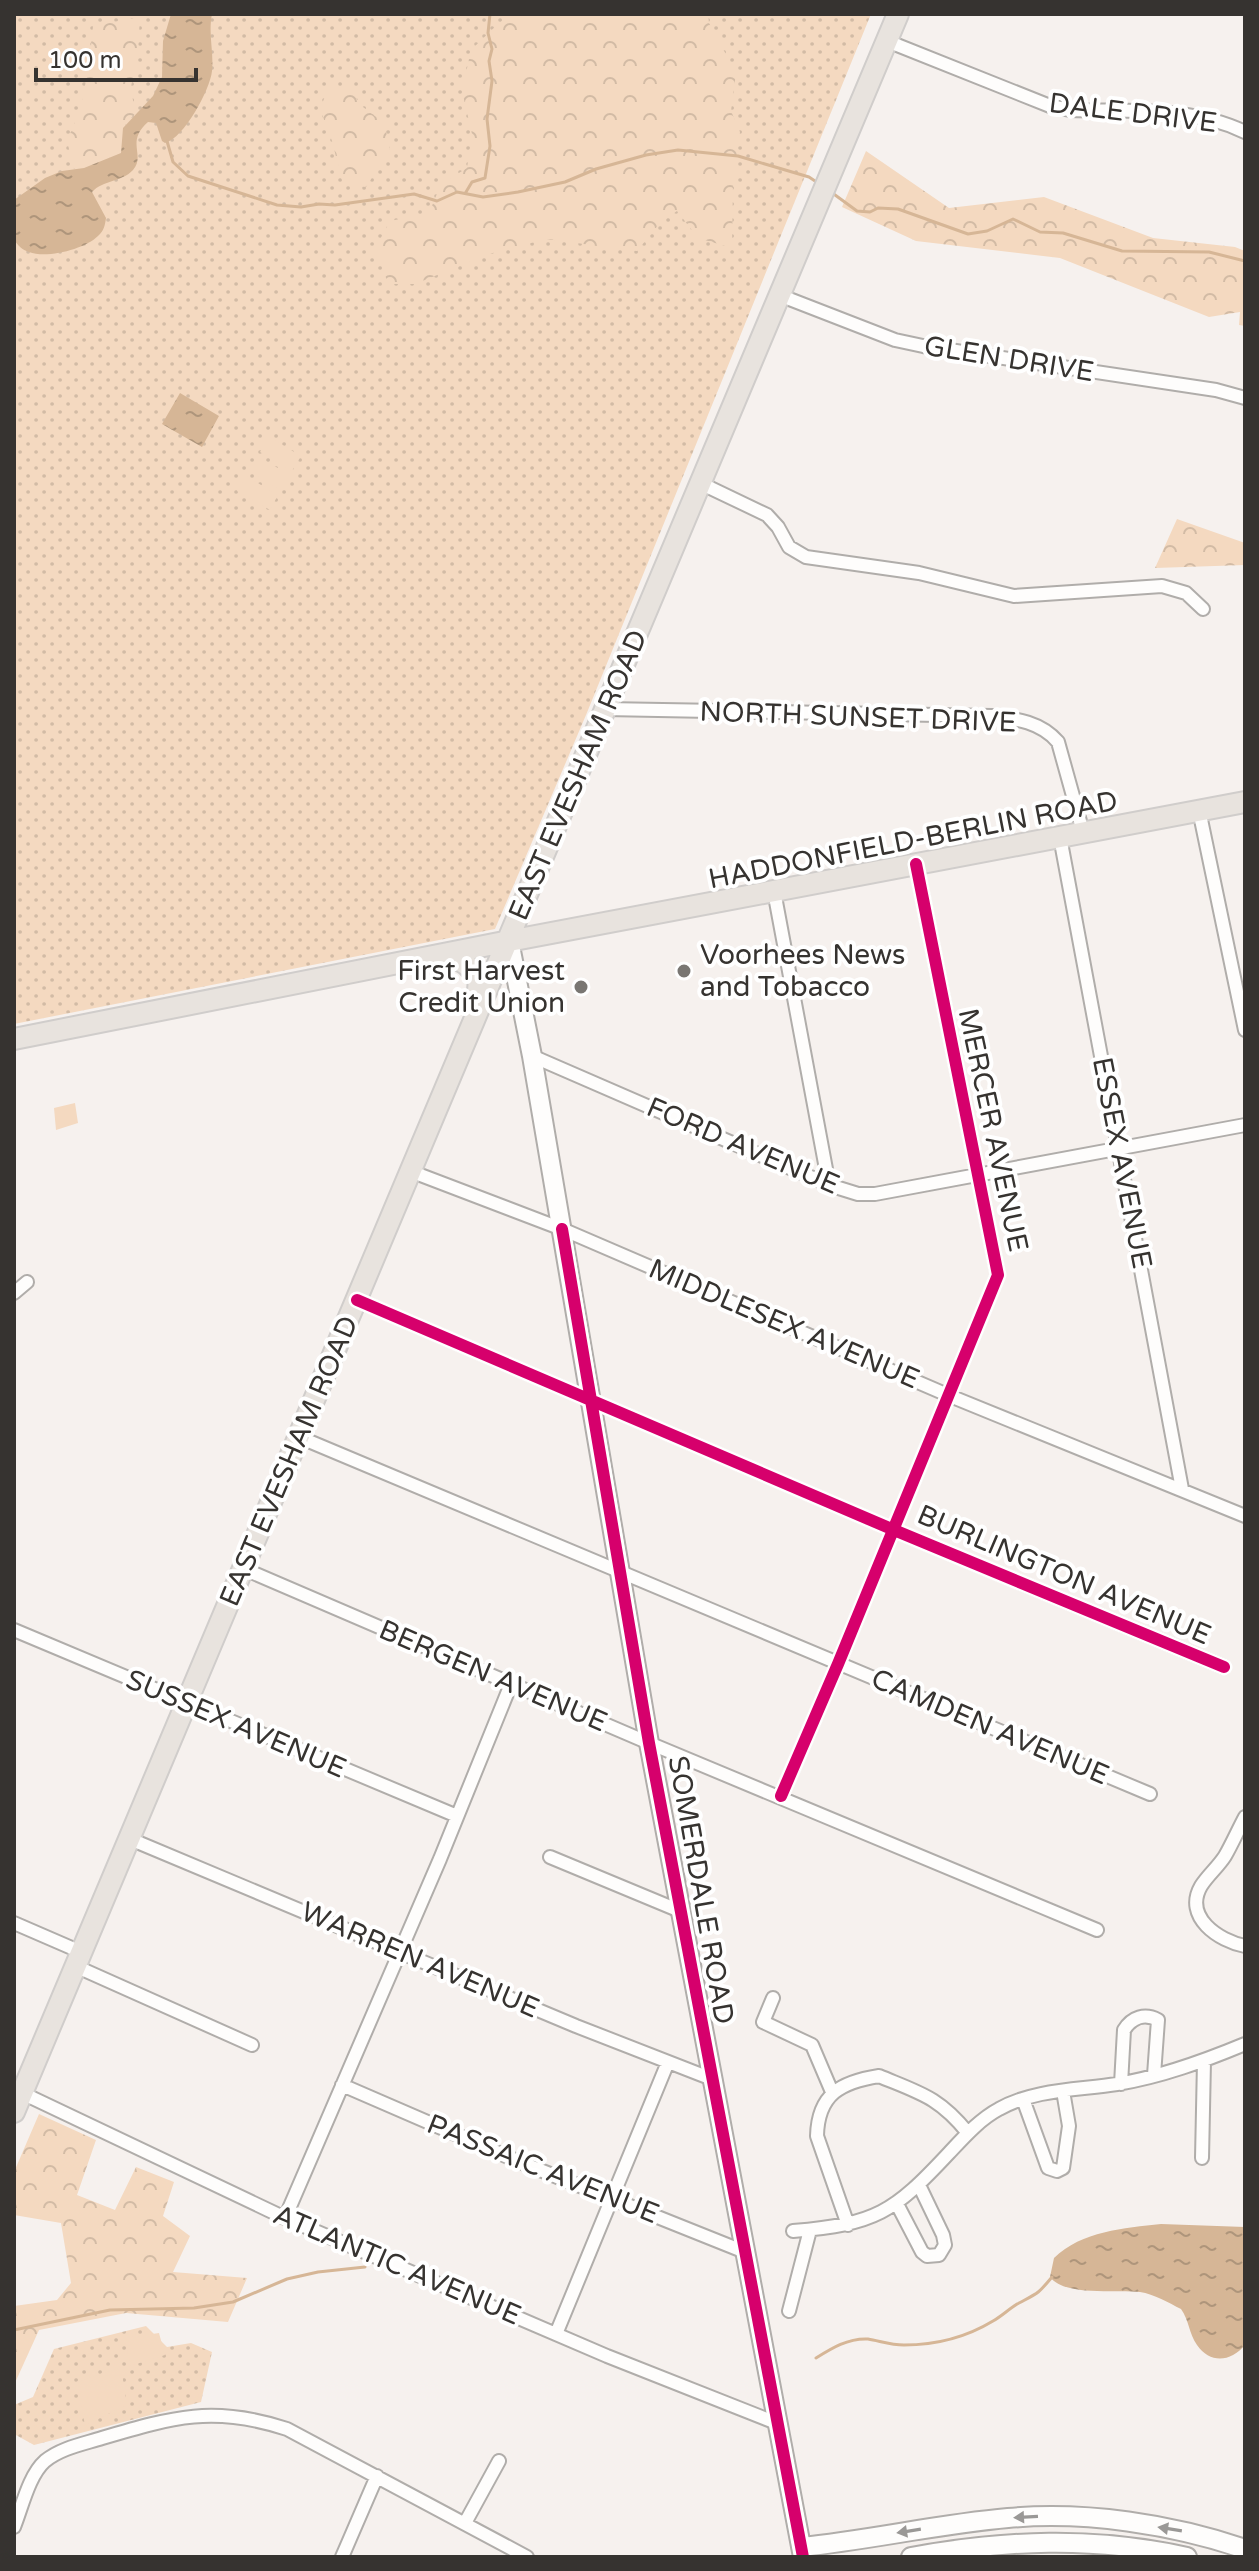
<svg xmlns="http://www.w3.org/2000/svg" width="1259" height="2571" font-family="'Varela Round',sans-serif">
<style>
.green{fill:url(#green-dots)}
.forest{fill:url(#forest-crowns)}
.pitch{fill:#f4d9c0}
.water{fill:url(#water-ripples)}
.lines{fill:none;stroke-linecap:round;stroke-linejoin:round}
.stream{stroke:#d6b696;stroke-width:3}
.street-casing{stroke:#b0adaa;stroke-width:16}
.secondary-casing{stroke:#b0adaa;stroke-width:22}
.primary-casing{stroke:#d0cdcb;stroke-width:24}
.street{stroke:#fefdfc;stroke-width:12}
.secondary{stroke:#fefdfc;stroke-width:18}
.primary{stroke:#e8e3de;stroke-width:20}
.cycleway-casing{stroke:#fff;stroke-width:17}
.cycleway{stroke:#d6006c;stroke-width:12}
.oneway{fill:#9a9896}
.poi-dot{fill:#797672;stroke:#fff;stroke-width:3}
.labels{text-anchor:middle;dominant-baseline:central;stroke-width:8;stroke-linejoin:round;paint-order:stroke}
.street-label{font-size:28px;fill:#363330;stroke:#fff}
.poi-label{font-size:28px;fill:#363330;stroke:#fff;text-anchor:start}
</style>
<defs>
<pattern id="green-dots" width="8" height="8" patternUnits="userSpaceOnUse" patternTransform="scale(2)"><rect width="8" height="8" fill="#f4d9c0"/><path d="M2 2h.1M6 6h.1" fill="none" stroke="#d2bba5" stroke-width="1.8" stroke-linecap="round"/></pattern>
<pattern id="forest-crowns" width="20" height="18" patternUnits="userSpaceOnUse" patternTransform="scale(2)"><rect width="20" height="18" fill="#f4d9c0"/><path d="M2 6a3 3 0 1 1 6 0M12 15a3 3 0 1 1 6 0" fill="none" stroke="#d2bba5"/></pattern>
<pattern id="water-ripples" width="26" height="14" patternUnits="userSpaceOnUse" patternTransform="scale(2)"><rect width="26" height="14" fill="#d6b696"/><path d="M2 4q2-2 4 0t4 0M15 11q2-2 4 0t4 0" fill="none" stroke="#ae957b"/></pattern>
</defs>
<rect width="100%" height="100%" fill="#f6f1ee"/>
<path class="green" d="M14,14H871L586,715L495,929L14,1024Z
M146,2326L167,2347L191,2343L212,2352L201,2402L34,2445L14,2434V2405L33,2397L54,2349Z"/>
<path class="forest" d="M514,14H708L709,23L736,73L731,111L740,132L733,180L732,248L698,238L677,211L660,223L637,251L546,239L489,254L415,284H388L376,247L390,221L429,213L441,184L467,168L472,134L462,91L471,50L499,23Z
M140,17L138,49L131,87L135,114C118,129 125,133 121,153L84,168L74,169L67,141L80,110L89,66L93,26Z
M329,86L348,87L363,107L384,123L390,149L366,187L343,184L332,141L320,109Z
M866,151L949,208L1044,197L1153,238L1235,247L1245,251V326L1239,325L1240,312L1209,317L1060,258L916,241L842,207Z
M1177,519L1245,543V565L1155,568Z
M39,2114L96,2140L77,2195L115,2210L136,2167L174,2182L163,2216L190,2236L173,2272L247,2278L228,2322L126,2313L39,2330L14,2385V2306L57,2300L71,2283L61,2223L14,2215V2172Z"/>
<path class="pitch" d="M269,437L301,456L292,471L260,452Z
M257,456L290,475L281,490L249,471Z
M246,476L278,495L270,510L237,491Z
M75,1103L78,1123L56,1130L54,1108Z
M159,2333L165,2355L130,2366L125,2338Z
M121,2367L127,2405L85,2425L76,2382Z"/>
<path class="water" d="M171,14H212C208,34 214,52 212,71C210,90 184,138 165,143L162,141L156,123L148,122C125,142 146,155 133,170C122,182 103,180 92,192L106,218C105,225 104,231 98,236C85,249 47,259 29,252C22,250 18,245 14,240V200L45,178L62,171L84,168L121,153L123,128L153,96L162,77L163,41Z
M180,393L219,416L202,447L162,424Z
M1161,2224L1245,2227V2345C1231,2362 1210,2364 1197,2345C1189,2334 1189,2320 1181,2309C1169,2303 1154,2294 1140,2292C1117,2289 1065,2297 1050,2277L1054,2258C1082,2231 1124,2228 1161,2224Z"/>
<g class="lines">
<path class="stream" d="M167,141L173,162L188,176L277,205L301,207L319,204L335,205L414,194L437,201L457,192L483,197L518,192L565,182L596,169L646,155L678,150L738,156L809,177L818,183
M466,192L472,182L485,178L490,146L487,119L492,81L489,61L492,49L488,33L490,14
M831,192L857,211L870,212L878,208L898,209L968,234L987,231L1013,219L1040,232L1063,233L1122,251L1209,252L1245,261
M14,2330L110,2310L194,2308L233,2302L287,2279L318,2272L365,2267
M816,2358C832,2348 848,2338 868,2339C880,2341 891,2345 904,2345C937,2345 965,2338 993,2321C1002,2316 1010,2308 1019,2303C1038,2293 1038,2294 1052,2277"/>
<g class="street-casing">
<path id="street" d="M887,41L1050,106L1070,110C1128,112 1192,106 1245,132
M779,295L895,340L923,346L1216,390L1245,398
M700,483L767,515L778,527L789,547L806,557L919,573L1014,596L1162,586L1186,593L1203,609
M605,709L992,716C1017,719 1041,722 1058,742L1083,832
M1199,810L1245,1030
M1060,837L1182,1489
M774,891L829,1185
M532,1056L829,1185L858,1194H875L1245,1125
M410,1171L562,1229L950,1396L1245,1516
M14,1293L27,1282
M357,1300L894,1530L1224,1667
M299,1437L1150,1794
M244,1569L649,1743L1097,1930
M14,1630L457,1816
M781,1796L838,1664L998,1275L916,864
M1245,1817C1238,1830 1232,1844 1225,1856C1218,1867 1208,1875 1201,1886C1183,1917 1219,1941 1245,1946
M130,1839L576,2026L712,2079
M550,1857L680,1911
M14,1923L81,1952
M75,1966L252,2045
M773,1998L763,2022L812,2045L832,2092
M1121,2084L1124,2030C1132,2017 1145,2013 1158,2020L1154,2075
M342,2085L515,2160L745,2252
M22,2093L285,2218L607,2356L779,2424
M1023,2099L1048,2168L1057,2171L1063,2168L1069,2126L1063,2091
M1202,2158L1204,2061
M897,2204L922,2252L927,2256L939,2255L945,2245L943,2235L919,2185
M285,2218L440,1859L511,1684
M848,2225L817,2136C818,2094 841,2082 879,2076C920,2093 939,2097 968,2133
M793,2231C876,2224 893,2213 949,2153C964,2137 980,2119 999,2109C1034,2089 1079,2090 1117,2084C1161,2077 1204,2061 1245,2044
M789,2311L810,2230
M556,2334L668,2062
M465,2523L499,2461
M14,2527C22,2507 29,2475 45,2461C61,2448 83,2444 102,2438C173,2417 214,2405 287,2429L527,2557
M342,2557L377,2476"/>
</g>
<g class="secondary-casing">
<path id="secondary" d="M509,941L532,1056L649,1743L803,2557
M801,2547C870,2540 939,2524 1008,2518C1086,2511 1171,2524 1245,2549
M911,2557C1004,2540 1094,2536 1187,2557"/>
</g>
<g class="primary-casing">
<path id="primary" d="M441,957L453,956L467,965L479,978L477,1004
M14,1039L509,941L1245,802
M14,2112L898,14"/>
</g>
<use href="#street" class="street"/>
<use href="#secondary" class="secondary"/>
<use href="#primary" class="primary"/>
<g class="cycleway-casing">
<path id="cycleway" d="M562,1229L649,1743L803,2557
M357,1300L894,1530L1224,1667
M781,1796L838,1664L998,1275L916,864"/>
</g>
<use href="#cycleway" class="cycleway"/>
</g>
<defs><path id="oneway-solid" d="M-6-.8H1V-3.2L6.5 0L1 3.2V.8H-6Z" transform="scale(2)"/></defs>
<g class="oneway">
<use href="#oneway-solid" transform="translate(1026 2517) rotate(177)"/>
<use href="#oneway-solid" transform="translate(1170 2529) rotate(-171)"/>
<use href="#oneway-solid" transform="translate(909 2531) rotate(171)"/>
</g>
<g class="poi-dot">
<circle cx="684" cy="971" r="8"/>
<circle cx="581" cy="987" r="8"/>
</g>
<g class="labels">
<g class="street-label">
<text transform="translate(1133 113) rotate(7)">DALE DRIVE</text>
<text transform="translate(1009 359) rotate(9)">GLEN DRIVE</text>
<text transform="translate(858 717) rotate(2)">NORTH SUNSET DRIVE</text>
<text transform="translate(578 775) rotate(-67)">EAST EVESHAM ROAD</text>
<text transform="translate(913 840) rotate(-11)">HADDONFIELD-BERLIN ROAD</text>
<text transform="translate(993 1130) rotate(78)">MERCER AVENUE</text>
<text transform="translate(743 1146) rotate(23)">FORD AVENUE</text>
<text transform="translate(1122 1163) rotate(79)">ESSEX AVENUE</text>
<text transform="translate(784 1324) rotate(23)">MIDDLESEX AVENUE</text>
<text transform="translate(289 1461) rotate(-67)">EAST EVESHAM ROAD</text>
<text transform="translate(1064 1575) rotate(23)">BURLINGTON AVENUE</text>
<text transform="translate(493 1676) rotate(23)">BERGEN AVENUE</text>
<text transform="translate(236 1724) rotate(23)">SUSSEX AVENUE</text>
<text transform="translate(990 1727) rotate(23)">CAMDEN AVENUE</text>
<text transform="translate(701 1890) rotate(80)">SOMERDALE ROAD</text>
<text transform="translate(420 1960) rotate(23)">WARREN AVENUE</text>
<text transform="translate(543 2169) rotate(22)">PASSAIC AVENUE</text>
<text transform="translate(397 2265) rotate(23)">ATLANTIC AVENUE</text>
</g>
<g class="poi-label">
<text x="700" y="955">Voorhees News<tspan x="700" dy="32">and Tobacco</tspan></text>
<text x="565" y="971" text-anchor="end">First Harvest<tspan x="565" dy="32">Credit Union</tspan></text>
</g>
</g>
<rect width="1259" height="2571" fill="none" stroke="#363330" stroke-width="32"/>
<path d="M36 68v12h160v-12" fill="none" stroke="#363330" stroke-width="4"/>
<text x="48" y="68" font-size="24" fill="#363330" stroke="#ffffff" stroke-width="6" paint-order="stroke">100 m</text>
</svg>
